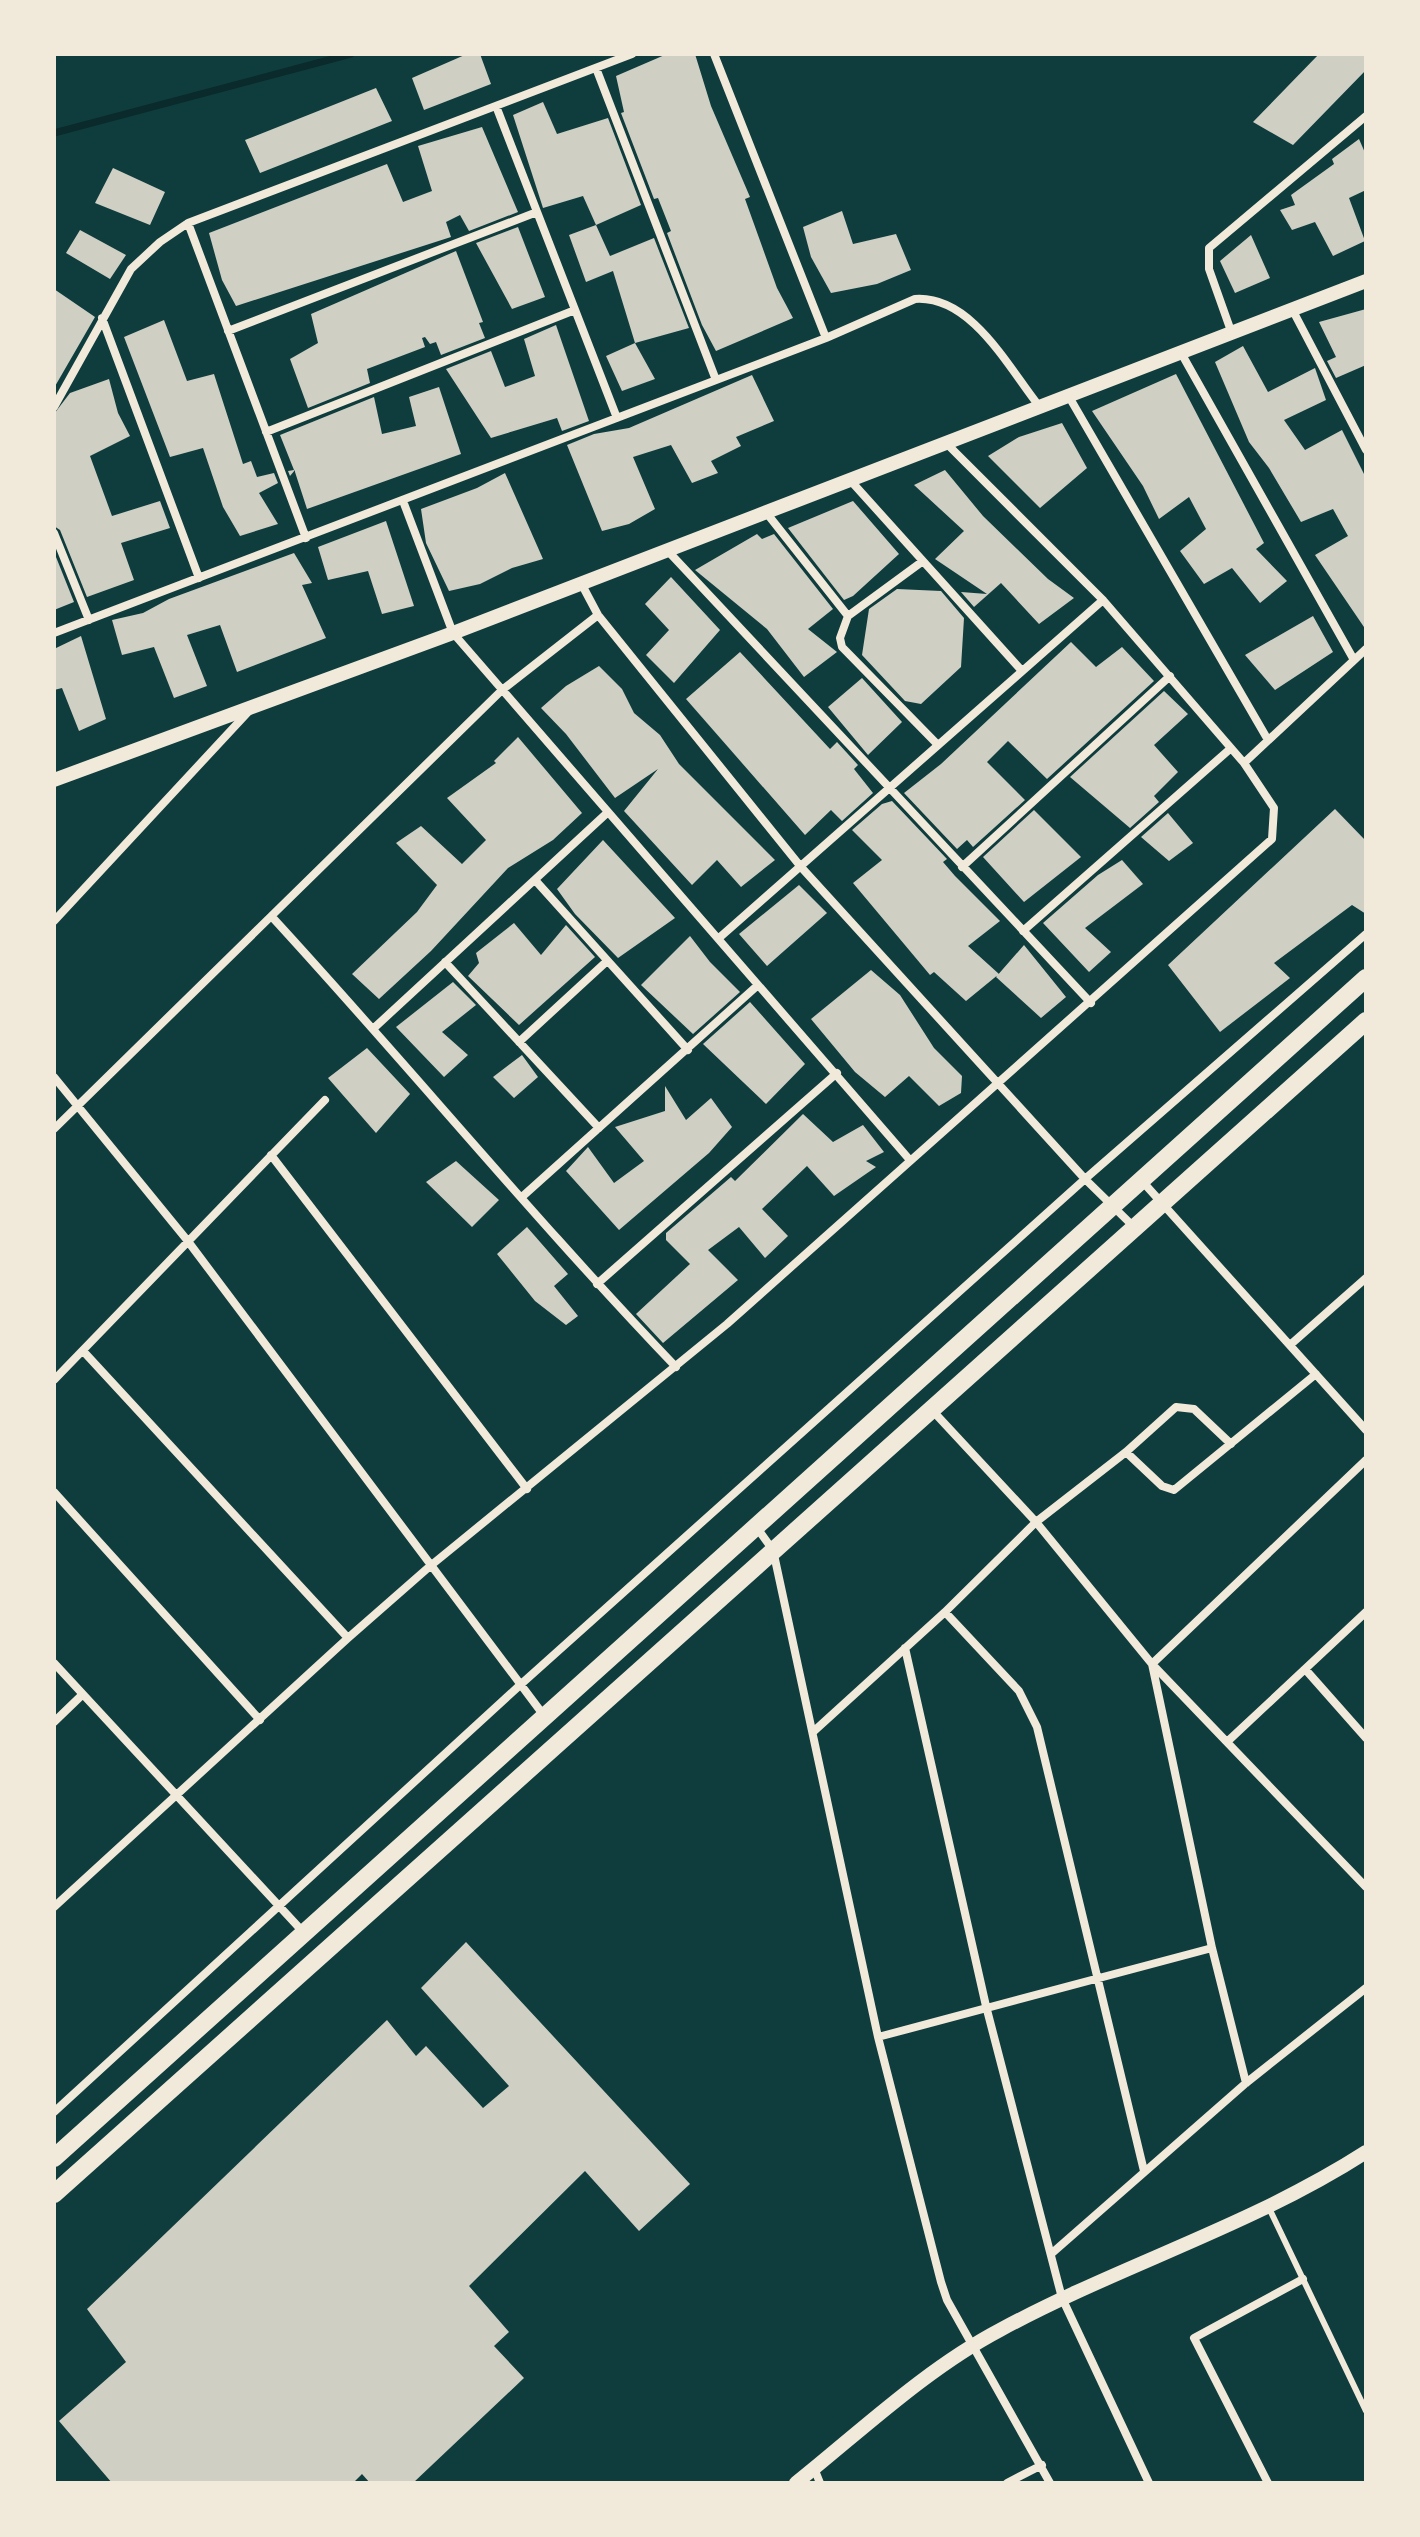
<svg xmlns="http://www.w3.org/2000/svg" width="1420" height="2537" font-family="Inter,sans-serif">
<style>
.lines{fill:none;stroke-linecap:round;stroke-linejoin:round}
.stream{stroke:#0a2a2b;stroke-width:7}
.building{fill:#cfcfc3}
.service{stroke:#f1e9da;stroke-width:6}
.minor{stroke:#f1e9da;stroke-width:8}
.tertiary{stroke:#f1e9da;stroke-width:14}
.primary{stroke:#f1e9da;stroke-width:18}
</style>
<rect width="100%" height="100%" fill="#0f3d3e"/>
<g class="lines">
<path class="stream" d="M54,133L351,54"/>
</g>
<path class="building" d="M467,54H480L491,84L424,110L412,78Z
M667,54H695L711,106L750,197L745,199L777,288L793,318L716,351L702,325L667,233L671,231L658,198L654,199L621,113L624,112L616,76Z
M1319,54H1366V70L1293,145L1253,122Z
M376,88L392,121L260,173L245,140Z
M543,102L557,134L608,118L641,205L596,225L610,256L654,238L689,328L635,343L613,271L586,282L569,235L596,225L583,196L543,208L513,115Z
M482,127L518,212L469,231L460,215L446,222L451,237L236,306L222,280L209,233L387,164L403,202L432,191L418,146Z
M1359,139L1366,155V190L1349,198L1365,241L1333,256L1315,222L1292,230L1280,210L1295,205L1291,195L1334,164L1332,159Z
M113,168L165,192L150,225L95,203Z
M842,211L853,244L896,234L911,270L877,284L831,293L811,257L803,227Z
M518,227L545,297L512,309L476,243Z
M80,230L126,255L110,279L66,253Z
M1251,235L1270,278L1235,293L1220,261Z
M456,251L483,322L479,323L485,338L441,355L436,342L430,344L425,337L422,338L425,347L367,369L370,383L308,408L290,359L318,343L311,314Z
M54,289L95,317L54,388Z
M1366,309V365L1336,378L1327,361L1336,357L1319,322Z
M164,320L187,381L214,374L243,464L251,461L257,477L274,473L278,483L259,493L278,524L240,536L223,507L203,448L170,457L124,337Z
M556,325L589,421L562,431L557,418L491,438L446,369L491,351L505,387L535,376L524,339Z
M635,343L655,379L622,391L606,356Z
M1243,346L1268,392L1315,368L1326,400L1284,420L1305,450L1342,430L1366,478V630L1315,555L1348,536L1333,509L1301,522L1269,468L1249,442L1215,362Z
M1176,374L1264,543L1256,549L1287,581L1260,603L1232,568L1204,584L1180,551L1206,529L1189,497L1159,519L1143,486L1092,411Z
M752,375L774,421L736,437L741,446L711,461L718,473L692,483L671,445L633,457L655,509L629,524L602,531L567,445L594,434L629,428Z
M109,379L118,413L130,436L90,456L112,516L160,501L170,528L121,543L134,580L87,597L60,530L54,526V414L70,393Z
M439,387L461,454L307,509L295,472V470L290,476L288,471L294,470L280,435L374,397L382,434L416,426L409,397Z
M1062,423L1087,468L1040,508L988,456L1019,437Z
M945,470L983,516L1048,579L1074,598L1039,624L1001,583L974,607L961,592L987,594L935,559L964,531L914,485Z
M505,473L543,559L512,568L480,584L449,591L426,543L421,509L477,488Z
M853,501L899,554L853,596L844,600L788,528Z
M386,521L414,606L382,614L368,571L328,580L318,547Z
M757,534L762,539L774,534L833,609L808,629L837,652L804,677L767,629L695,570Z
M54,552L74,602L54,610Z
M294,553L312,583L302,585L326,638L237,672L220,625L187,635L207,686L174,698L154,647L122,655L112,620L143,613L169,599Z
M671,577L720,630L674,683L646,655L669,630L645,604Z
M897,589L941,591L964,618L961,667L921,704L905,701L862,655L869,609Z
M1313,616L1333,652L1275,690L1245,655Z
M81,636L106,719L79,731L62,688L54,690V649Z
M1071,642L1096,667L1122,647L1154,681L1047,779L1008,741L987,762L1025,800L973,847L967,840L957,849L904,793L941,764Z
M740,652L830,749L837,742L858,765L854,769L873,793L842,821L831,810L805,835L686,699Z
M599,666L622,689L634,713L660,735L679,764L775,860L741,887L717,860L692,885L624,811L658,769L615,798L566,734L541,708L566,686Z
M862,678L902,722L868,755L828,707Z
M1164,691L1188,714L1154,745L1178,772L1154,796L1159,802L1130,828L1070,777Z
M518,737L582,813L553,840L508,868L431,951L379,999L352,974L417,912L437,885L396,843L421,826L462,864L486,840L447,798L496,763L494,761Z
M892,801L947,859L943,862L955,876L1000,921L968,946L999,974L966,1001L934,972L930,975L853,883L882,860L852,830L882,804Z
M1335,809L1366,841V914L1352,905L1274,963L1290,978L1220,1032L1168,965Z
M1034,810L1081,857L1024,902L983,857Z
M1168,813L1193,843L1169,861L1141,837Z
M603,840L675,918L618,958L575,914L557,889Z
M1122,860L1143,884L1085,928L1111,952L1089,972L1043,923L1098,875Z
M799,885L827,913L767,966L739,934Z
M514,923L541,955L566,925L595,957L519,1025L468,976L479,963L476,953Z
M690,936L710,962L740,992L693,1034L641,985Z
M1024,945L1066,997L1041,1018L996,977Z
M871,970L900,995L934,1048L962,1076L961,1093L939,1106L909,1076L885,1097L855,1072L811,1019Z
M453,982L476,1005L442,1032L468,1055L444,1077L396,1027Z
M750,1002L805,1064L766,1104L703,1044Z
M367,1048L410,1094L376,1133L328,1078Z
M522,1055L538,1077L514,1098L493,1077Z
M665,1086L686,1120L711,1098L732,1127L709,1153L619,1230L566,1171L588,1147L614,1183L644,1161L615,1127L665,1111Z
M803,1114L833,1142L863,1125L884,1152L866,1161L876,1167L834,1196L807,1166L762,1209L788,1236L765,1258L739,1227L708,1250L738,1280L663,1343L636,1314L690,1264L666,1240V1233L731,1177L735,1181Z
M456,1161L499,1200L472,1227L426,1182Z
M527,1227L568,1274L554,1286L578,1316L566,1325L535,1301L497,1254Z
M466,1942L690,2184L639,2231L585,2171L469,2286L509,2332L494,2346L524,2378L413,2483H370L362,2474L353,2483H112L59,2421L126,2362L87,2309L387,2020L416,2056L426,2046L483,2108L509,2086L421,1988Z"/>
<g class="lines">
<path class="service" d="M1269,2208L1366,2411"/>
<path class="minor" d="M714,54L826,338
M596,68L716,380
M496,106L617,418
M188,223L306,538
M1292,309L1366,450
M102,318L199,578
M228,331L537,212
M1231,331L1209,269V248L1366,116
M1180,351L1354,660
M1068,395L1268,740
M54,407L131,269L160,242L188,223L632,54
M266,432L575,310
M850,480L1022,671
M403,501L453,633L909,1159
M765,511L848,616L840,638L842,647L938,745
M54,533L89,620
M666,549L1091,1003
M581,583L598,615L801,867L1085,1179L1134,1227
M848,616L923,561
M54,633L826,338L915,299C971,295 1008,367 1039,406
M1244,763L1366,649
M962,867L1170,676
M535,880L688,1050
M273,918C409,1066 537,1222 676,1367
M54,921L249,711
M1023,931L1230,749
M719,938L1103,600
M445,962L599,1128
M374,1028L607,813
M519,1042L606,962
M54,1077L187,1240L545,1717
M54,1129L502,690L598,615
M271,1155L527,1489
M1142,1181L1366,1430
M523,1196L758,985
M597,1284L837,1073
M1290,1345L1366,1278
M84,1352L348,1638
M54,1380L325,1100
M931,1409L1036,1522L1152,1664L1366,1887
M1126,1452L1162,1486L1174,1490L1316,1374
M54,1492L260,1720
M757,1528L773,1550L878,2037L941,2282L947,2300L1050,2483
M945,1612L1019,1691L1037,1727L1144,2171
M905,1648L986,2006L1062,2298L1149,2483
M54,1663L305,1934
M1305,1669L1366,1738
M54,1722L82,1695
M813,1732L945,1612L1036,1522L1126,1452L1176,1407L1194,1409L1231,1444
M1228,1741L1366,1612
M54,1907L348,1638L429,1567L727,1324L1272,839L1274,808L1244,763L1103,600L946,443
M878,2037L1212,1948
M1246,2083L1212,1948L1152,1664L1366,1460
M54,2112L519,1686L1085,1179L1366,934
M1051,2254L1246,2083L1366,1988
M814,2468L820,2483
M1007,2483L1042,2465
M1268,2483L1194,2338L1303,2279"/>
<path class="tertiary" d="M54,780L453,633L1366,281
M796,2483C861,2431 926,2369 1000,2330C1120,2265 1251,2226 1366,2152"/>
<path class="primary" d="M54,2158L1366,978
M54,2194L1366,1021"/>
</g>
<rect width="1420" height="2537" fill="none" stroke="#f1e9da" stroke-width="112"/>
</svg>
